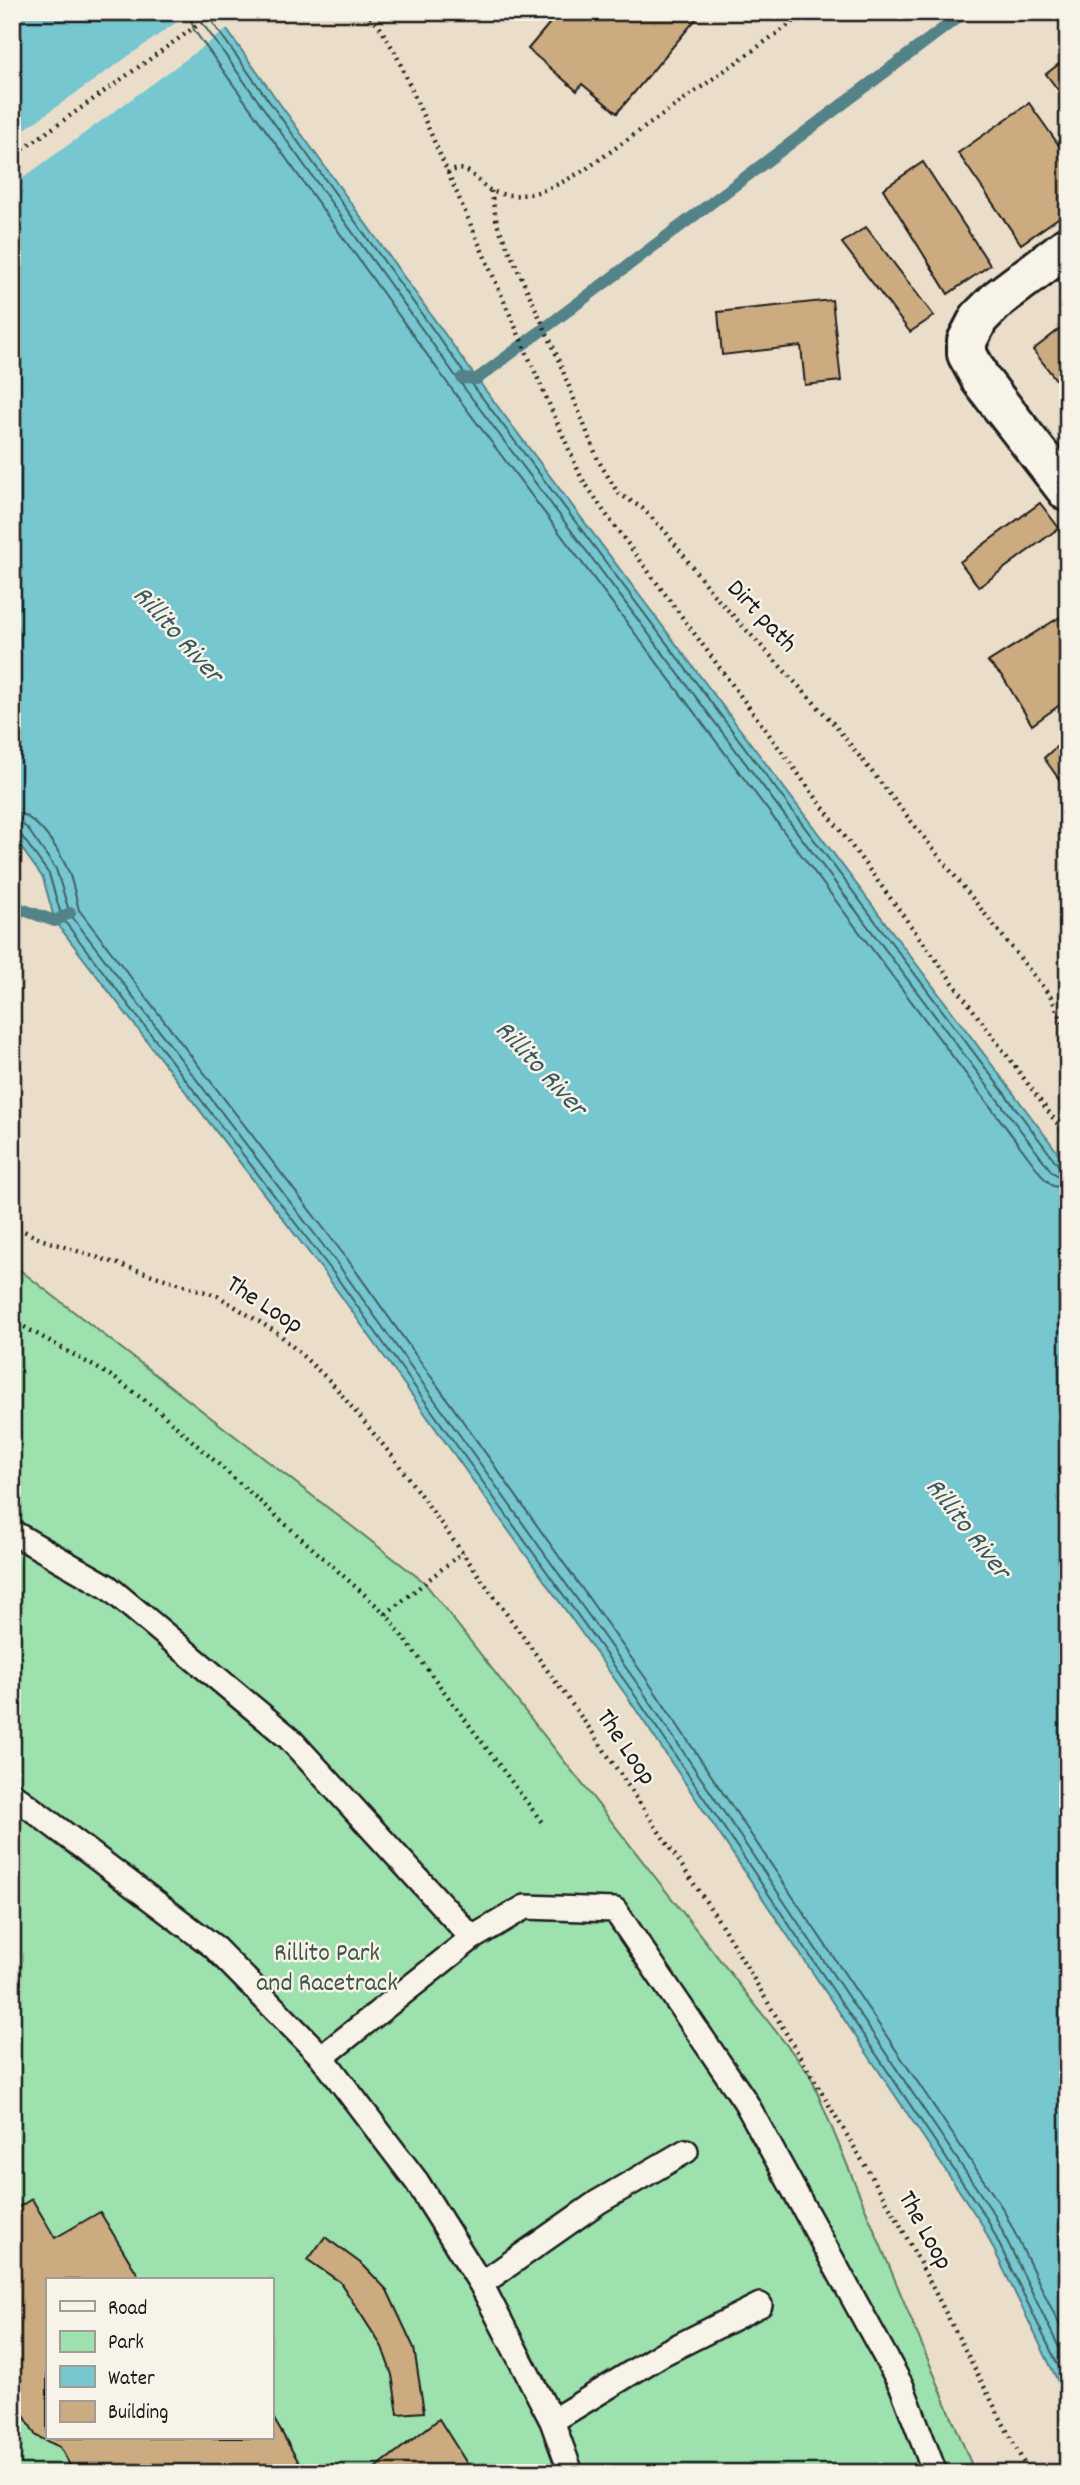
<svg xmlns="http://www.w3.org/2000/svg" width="1080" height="2485" font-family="Dekko,sans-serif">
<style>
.green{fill:#9ce1ae;stroke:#5c7e65;stroke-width:2;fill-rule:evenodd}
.water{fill:#76c7d0;stroke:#528388;stroke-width:2}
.pier{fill:#eaddc9}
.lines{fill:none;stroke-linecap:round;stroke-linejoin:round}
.shore{stroke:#406064;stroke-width:2}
.stream{stroke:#528388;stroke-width:12}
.building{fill:#ccab80;stroke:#1c1c1c;stroke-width:2}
.service-casing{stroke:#1c1c1c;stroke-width:28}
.minor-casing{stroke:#1c1c1c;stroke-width:44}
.path{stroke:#1c1c1c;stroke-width:4.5;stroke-dasharray:2 5;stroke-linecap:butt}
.service{stroke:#f7f3e8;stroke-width:23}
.minor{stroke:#f7f3e8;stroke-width:38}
.labels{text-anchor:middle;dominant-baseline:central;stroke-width:5;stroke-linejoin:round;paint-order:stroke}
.street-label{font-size:26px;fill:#1c1c1c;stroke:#f7f3e8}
.park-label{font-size:26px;fill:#425748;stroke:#f7f3e8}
.water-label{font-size:28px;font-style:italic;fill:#3c585b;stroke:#f7f3e8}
</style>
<rect width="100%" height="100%" fill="#eaddc9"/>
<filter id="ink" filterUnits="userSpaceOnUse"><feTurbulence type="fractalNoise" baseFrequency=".0143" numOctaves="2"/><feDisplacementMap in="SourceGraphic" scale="14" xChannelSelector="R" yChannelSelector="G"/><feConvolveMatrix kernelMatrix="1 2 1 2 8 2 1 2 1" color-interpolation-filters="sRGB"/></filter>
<g filter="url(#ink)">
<path class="green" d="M12,1264L424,1582L810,2075L975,2473H12ZM47,2280H271V2438H47Z"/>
<path class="water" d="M12,12H214L477,379L1068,1166V2402L981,2223L626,1695L326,1275L55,921L43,878L12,835Z"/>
<path class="pier" d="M191,12H218L229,28L12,186V138Z"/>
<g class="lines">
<path class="shore" d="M189,12L194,30L456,395L1044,1178L1053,1186L1068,1189
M200,12L203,24L465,389L1052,1172L1060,1177L1068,1179
M209,12L210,19L472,384L1059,1166L1068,1170
M12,812C35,813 57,847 66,866C73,879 75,896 79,910L348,1260L647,1680L1003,2209L1068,2342
M12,823H20L27,828L56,869L70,914L339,1266L639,1686L994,2214L1068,2366
M12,831L21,835L49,874L62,918L332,1271L632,1691L987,2219L1068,2386"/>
<path class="stream" d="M462,378L477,379L965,12
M12,906L55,921L70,913"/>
</g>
<path class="building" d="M559,12H702L617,113L582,84L577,91L528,49Z
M1068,57V103L1046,74Z
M1029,103L1068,158V211L1021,244L958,153Z
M923,162L990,265L948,294L883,189Z
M866,227L934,316L910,332L842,243Z
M832,300L841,381L805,385L801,346L722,355L718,312Z
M1066,324L1068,326V395L1033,350Z
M1040,503L1059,528L979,587L960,562Z
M1068,612V699L1032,725L1003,677L988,662Z
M1068,736V792L1044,758Z
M32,2199L55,2238L100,2212L141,2280H47V2438H271V2414L305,2473H74L60,2447L36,2436L12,2395V2211Z
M325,2237L363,2265L387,2290L414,2348L424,2412L398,2414L392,2375L382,2347L340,2282L308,2260Z
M439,2419L473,2473H369Z"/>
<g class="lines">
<g class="service-casing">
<path id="service" d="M12,1532L108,1587L289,1738L472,1938
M12,1794L213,1946L322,2057L417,2182L481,2284L552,2421L571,2473
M322,2057L472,1938L525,1907L615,1910L745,2101L902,2387L935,2473
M481,2284L598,2202L686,2151
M552,2421L662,2354L760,2305"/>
</g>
<g class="minor-casing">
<path id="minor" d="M1068,246L999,298L979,318L967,341V354L981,380L1068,492"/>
</g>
<path class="path" d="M365,12L378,24L396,54L581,477L605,513L1068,1138
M12,157L216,12
M447,173C469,162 472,178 488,189C495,194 512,196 520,195C543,194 567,180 586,169L807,12
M491,191L497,224L555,351L598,460L618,493L642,508L665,531L712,593L833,723L1051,997L1068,1035
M12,1225L40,1239L218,1296L279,1334L331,1382L393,1457L592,1732L721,1924L897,2219L1029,2473
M12,1320L113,1377L160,1412L386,1614L544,1825
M386,1614L463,1552"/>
<use href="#service" class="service"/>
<use href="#minor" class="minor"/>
</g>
</g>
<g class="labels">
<g class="street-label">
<text transform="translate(761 617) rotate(47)">Dirt path</text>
<text transform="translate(264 1306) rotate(33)">The Loop</text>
<text transform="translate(625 1748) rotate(56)">The Loop</text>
<text transform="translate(924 2231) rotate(61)">The Loop</text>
</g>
<g class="park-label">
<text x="327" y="1954">Rillito Park<tspan x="327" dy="30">and Racetrack</tspan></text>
</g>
<g class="water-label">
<text transform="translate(176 636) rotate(48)">Rillito River</text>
<text transform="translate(539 1070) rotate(47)">Rillito River</text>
<text transform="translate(966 1530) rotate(52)">Rillito River</text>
</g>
</g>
<rect width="1080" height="2485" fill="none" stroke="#f7f3e8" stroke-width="42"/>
<rect x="21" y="21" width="1038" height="2443" fill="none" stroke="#1c1c1c" stroke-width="2.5" filter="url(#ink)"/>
<rect x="46" y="2278" width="228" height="161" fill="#f7f3e8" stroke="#9f9d96" stroke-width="2"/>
<rect x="60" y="2301" width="35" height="10" fill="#f7f3e8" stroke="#9f9d96" stroke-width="2"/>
<text x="108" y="2314" font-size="21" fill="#1c1c1c">Road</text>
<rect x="60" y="2331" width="35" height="21" fill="#9ce1ae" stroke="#9f9d96" stroke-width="2"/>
<text x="108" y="2348" font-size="21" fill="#1c1c1c">Park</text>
<rect x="60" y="2366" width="35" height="21" fill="#76c7d0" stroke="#9f9d96" stroke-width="2"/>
<text x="108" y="2384" font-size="21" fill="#1c1c1c">Water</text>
<rect x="60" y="2401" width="35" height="21" fill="#ccab80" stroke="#9f9d96" stroke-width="2"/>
<text x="108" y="2418" font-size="21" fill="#1c1c1c">Building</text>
</svg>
